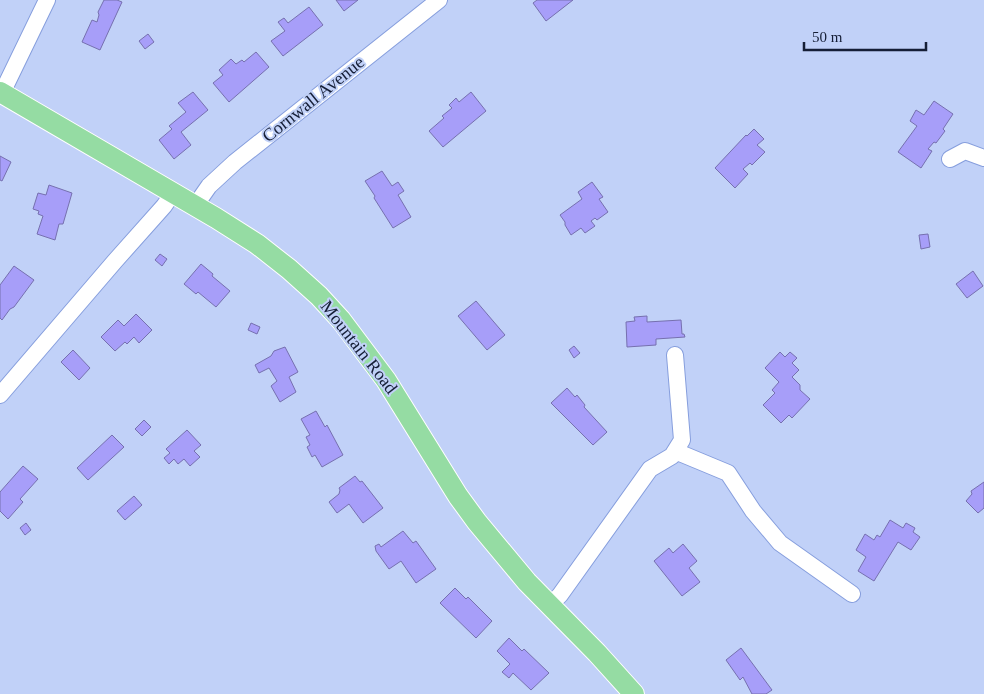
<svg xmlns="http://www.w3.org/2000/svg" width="984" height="694" font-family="Georgia,serif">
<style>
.building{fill:#a79ef9;stroke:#7670af}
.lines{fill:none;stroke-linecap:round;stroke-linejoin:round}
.minor-casing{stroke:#869edd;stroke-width:18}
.major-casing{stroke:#fff;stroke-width:22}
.minor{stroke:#fff;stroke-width:16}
.major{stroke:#95dca3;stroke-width:20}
.labels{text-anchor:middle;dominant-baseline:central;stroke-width:4;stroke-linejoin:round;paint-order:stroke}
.street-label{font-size:18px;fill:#151e36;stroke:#c1d1f8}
</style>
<rect width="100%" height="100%" fill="#c1d1f8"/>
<path class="building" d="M104,0H117L122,2L100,50L82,42L92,20L97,22L99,15L98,12Z
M336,0H358L344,11Z
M537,0H573L546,21L533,3Z
M309,7L323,25L283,56L271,41L285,31L278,22L284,18L288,23Z
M148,34L154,42L145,49L139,41Z
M256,52L269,67L229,102L213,83L223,75L219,70L231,59L236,64L242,60L244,62Z
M193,92L208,110L181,132L191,145L174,159L159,140L172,129L169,126L186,112L178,103Z
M471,92L486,111L443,147L429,131L444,118L442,116L452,108L449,105L456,98L459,102Z
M934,101L953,114L943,129L945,131L936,143L934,142L928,149L932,151L921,168L898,152L917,126L910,121L916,110L924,115Z
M754,129L764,139L757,145L765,152L752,165L750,163L743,169L748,174L735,188L715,168L746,135L747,136Z
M0,156L11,162L2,181L0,180Z
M382,171L392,186L398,182L404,191L398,195L411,217L393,228L374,198L375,196L365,181Z
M592,182L603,197L599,199L608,212L597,220L595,218L591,221L595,226L585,233L581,228L571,235L565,225V222L560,215L582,199L578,192Z
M49,185L72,193L63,224H59L55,240L37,234L43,216L38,214L39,211L33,209L38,193L46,195Z
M928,234L930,247L921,249L919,235Z
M160,254L167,259L162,266L155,260Z
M201,264L213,274L212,276L230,291L216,307L198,292L196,294L184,284Z
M14,266L34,280L14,307L10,309L2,320L0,318V285Z
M973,271L983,286L967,298L956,284Z
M476,301L505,335L487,350L458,316Z
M136,314L152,330L139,343L134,337L127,344L125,342L115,351L101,337L118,320L124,326Z
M647,316V322L681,320L682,334H684L685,337L656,339V345L627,347L626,322L635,321L634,317Z
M251,323L260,327L257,334L248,330Z
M574,346L580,353L574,358L569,350Z
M285,347L298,372L289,377L296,392L280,402L271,386L277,381L269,368L259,373L255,365L271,356L274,351Z
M73,350L90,368L79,380L61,362Z
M780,352L785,357L790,352L797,358L792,363L799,370L792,377L800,385V390L810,399L792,418L789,415L781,423L763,405L775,393L772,390L779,382L765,368Z
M567,388L575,397L577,395L585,405L584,407L607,432L593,445L551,403Z
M316,411L325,427L327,425L343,455L322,467L315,455L312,457L307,447L310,445L306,437L310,435L301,419Z
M144,420L151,427L142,436L135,429Z
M187,430L201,445L194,451L200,457L190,466L184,459L178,464L174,459L169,464L164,458L170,453L166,449Z
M112,435L124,447L88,480L77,468Z
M23,466L38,479L20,499L23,502L8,519L0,511V492Z
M355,476L360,482L362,481L383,508L363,523L349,504L337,513L329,502L339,494L340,490L339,488Z
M984,482V508L978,513L966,501L972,494L971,491Z
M134,496L142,505L125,520L117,511Z
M890,520L903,528L906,523L915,528L913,532L920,537L911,550L898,542L874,581L858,571L866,557L856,550L865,534L874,540L877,535L880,537Z
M26,523L31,530L25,535L20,528Z
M403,531L413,543L416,541L436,569L416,583L401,561L389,569L376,551L375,546L379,544L381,547Z
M683,544L697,561L689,568L700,582L682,596L654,561L669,548L673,553Z
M455,588L466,599L468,597L492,621L476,638L440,603Z
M509,638L522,651L524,649L549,673L531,690L513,673L509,678L502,672L510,664L497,651Z
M741,648L772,690L766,694H752L743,677L740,680L726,660Z"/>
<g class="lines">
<g class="minor-casing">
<path id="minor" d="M2,93L47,0
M950,159L965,151L984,158
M195,206L209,186L235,162L439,0
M0,395L115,261L164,206L173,193
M675,451L728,473L753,511L780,543L852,594
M550,605L560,595L650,469L672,456L682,440L675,355"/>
</g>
<g class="major-casing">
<path id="major" d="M0,92L216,218L257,244L289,269L319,296L341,320L386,380L458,496L477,522L527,582L597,653L634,694"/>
</g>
<use href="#minor" class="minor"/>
<use href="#major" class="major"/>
</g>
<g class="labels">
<g class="street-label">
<text transform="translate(313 99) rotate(-39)">Cornwall Avenue</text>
<text transform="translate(359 347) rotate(52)">Mountain Road</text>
</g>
</g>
<path d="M804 42v8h122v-8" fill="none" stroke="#151e36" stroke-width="2.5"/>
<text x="812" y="42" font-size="15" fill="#151e36" stroke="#c1d1f8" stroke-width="4" paint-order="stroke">50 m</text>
</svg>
